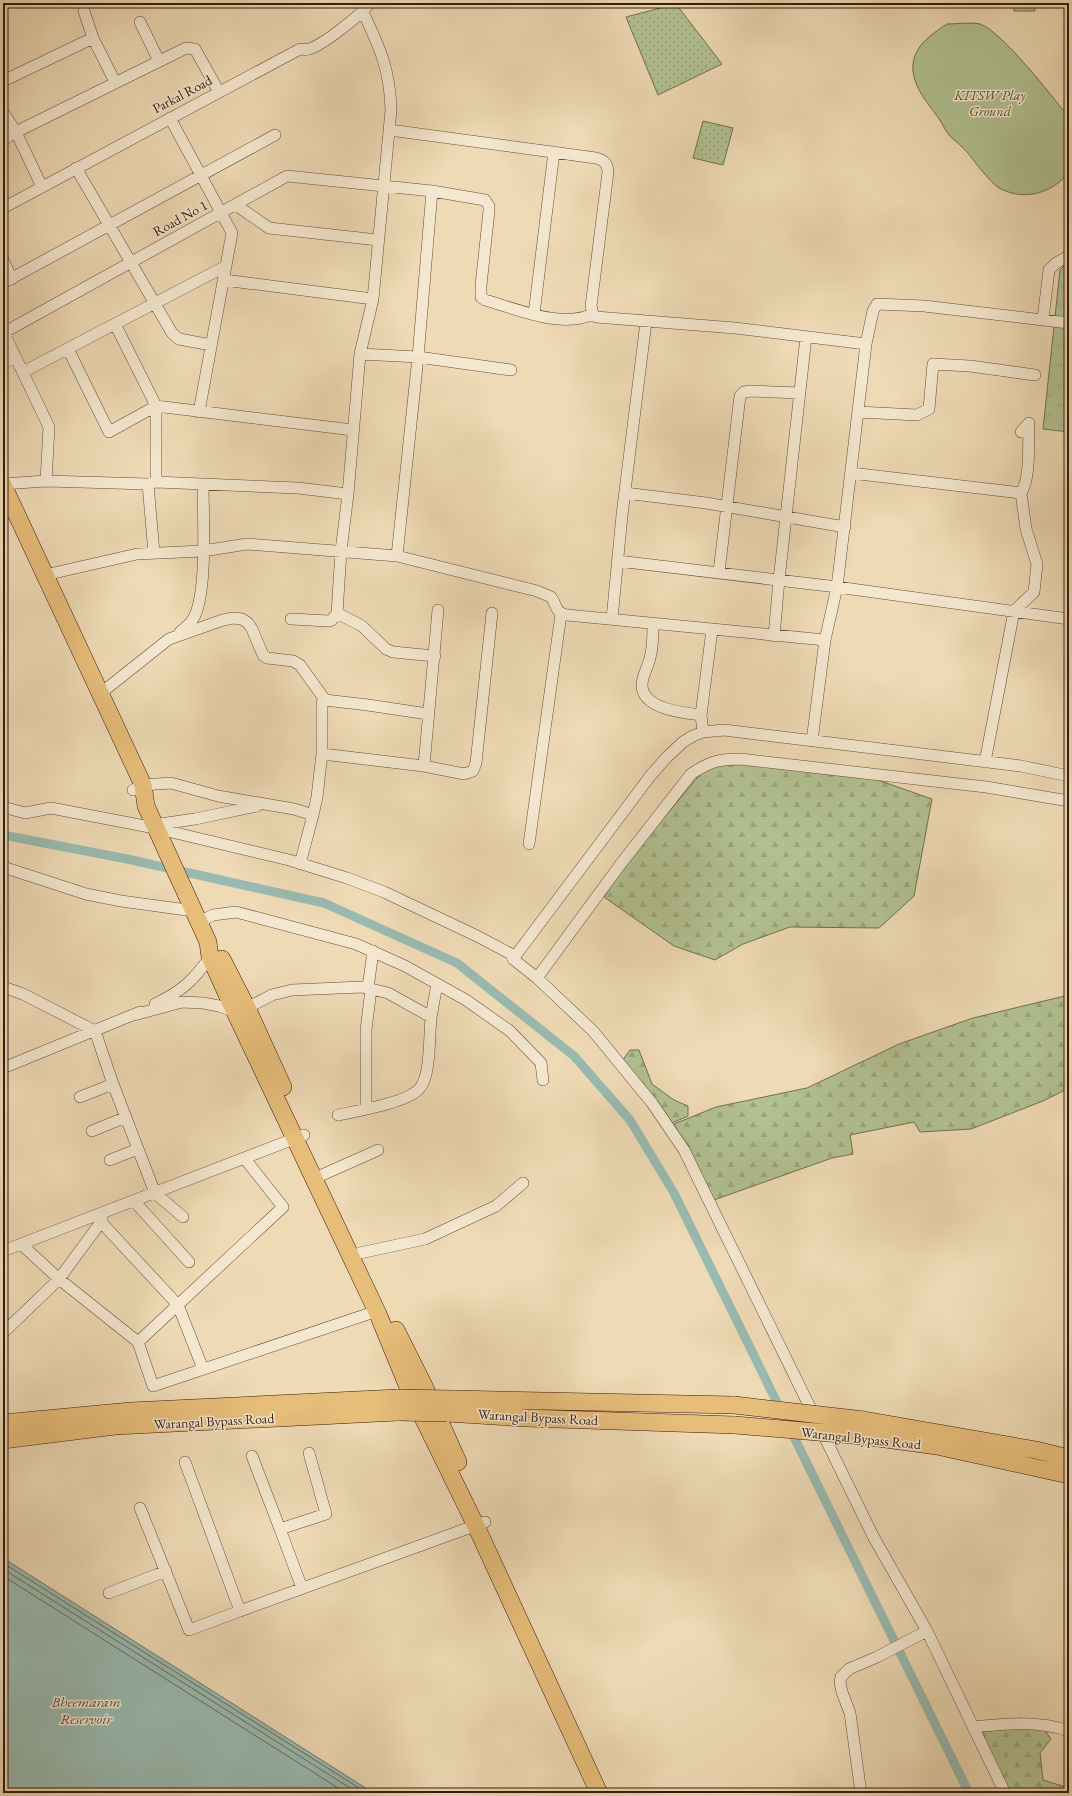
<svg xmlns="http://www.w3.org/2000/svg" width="1072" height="1796" font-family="'EB Garamond',serif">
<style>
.grass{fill:url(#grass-tufts);stroke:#746e51}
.forest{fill:url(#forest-firs);stroke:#746e51}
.park{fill:#b2c192;stroke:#746e51}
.garden{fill:url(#garden-dots);stroke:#746e51}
.water{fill:#99bab0;stroke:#727a70}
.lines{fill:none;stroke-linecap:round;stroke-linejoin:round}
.shore{stroke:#686a60;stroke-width:1}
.canal{stroke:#99bab0;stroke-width:9}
.minor-casing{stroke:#654a39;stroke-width:12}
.highway-casing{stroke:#371a10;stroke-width:18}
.minor{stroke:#f4e7cf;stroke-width:11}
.highway{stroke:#e7bd7a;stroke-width:17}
.highway-bridge-casing{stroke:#371a10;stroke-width:18;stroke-linecap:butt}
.highway-bridge{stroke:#e7bd7a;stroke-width:17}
.labels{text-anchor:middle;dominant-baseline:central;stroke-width:3;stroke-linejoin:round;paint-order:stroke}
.street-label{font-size:14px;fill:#371a10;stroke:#f4e7cf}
.park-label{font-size:14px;font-style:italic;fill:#5c4c37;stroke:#f4e7cf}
.water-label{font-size:15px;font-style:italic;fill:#544a40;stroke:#f4e7cf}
</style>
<defs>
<pattern id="grass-tufts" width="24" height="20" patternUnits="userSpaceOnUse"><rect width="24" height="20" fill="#b2c192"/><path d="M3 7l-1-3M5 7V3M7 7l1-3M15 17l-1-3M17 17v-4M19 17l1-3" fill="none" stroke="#9aa57d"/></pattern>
<pattern id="forest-firs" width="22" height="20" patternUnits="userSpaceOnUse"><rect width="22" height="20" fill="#b2c192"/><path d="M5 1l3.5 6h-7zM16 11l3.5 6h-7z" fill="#9aa57d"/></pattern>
<pattern id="garden-dots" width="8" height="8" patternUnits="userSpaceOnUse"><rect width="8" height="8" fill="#b2c192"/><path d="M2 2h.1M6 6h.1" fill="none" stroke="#9aa57d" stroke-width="1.8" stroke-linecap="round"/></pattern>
</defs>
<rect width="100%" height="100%" fill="#eedab5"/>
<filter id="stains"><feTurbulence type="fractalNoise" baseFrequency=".005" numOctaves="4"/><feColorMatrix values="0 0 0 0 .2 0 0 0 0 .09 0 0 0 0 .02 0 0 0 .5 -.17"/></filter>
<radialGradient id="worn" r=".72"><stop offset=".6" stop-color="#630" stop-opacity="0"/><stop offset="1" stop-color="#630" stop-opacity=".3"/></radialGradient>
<path class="grass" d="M1069,260V432L1043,429L1060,270Z"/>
<path class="forest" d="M712,760L852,771L932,799L914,896L879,928L790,927L743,944L715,960L674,946L604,897L628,861Z
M1069,995V1088L1043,1101L971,1129L920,1132L914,1122L850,1135L853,1154L832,1158L711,1201L674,1124L716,1107L807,1088L899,1044L973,1018Z
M630,1050H639L652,1084L674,1100L688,1106V1116L672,1123L622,1061Z
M1020,1718L1040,1723L1051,1739L1040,1753L1043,1780L1069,1788L1066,1793H1009L979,1728L989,1724Z"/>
<path class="park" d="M1014,3H1034L1035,11H1014Z
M947,24C955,24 973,22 980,24C1002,31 1052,97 1069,117V172C1053,193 1025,201 1001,189C992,185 975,162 968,153C963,147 956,142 950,136C945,131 942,122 937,116C927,102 915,89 913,71C911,48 930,35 947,24Z"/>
<path class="garden" d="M676,4L722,64L658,95L626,17Z
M703,121L733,128L723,165L693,158Z"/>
<path class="water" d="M3,1558L372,1792L373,1793H3Z"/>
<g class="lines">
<path class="shore" d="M3,1563L367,1793
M3,1569L358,1793
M3,1576L346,1793"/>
<path class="canal" d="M3,835L127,859L324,903L457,963L574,1056L630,1120L674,1193L969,1793"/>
<g class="minor-casing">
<path id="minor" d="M84,11L93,38L115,82
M140,22L159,61
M3,81L93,38
M3,112L16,132L42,187
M170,118L232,233L199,412
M390,130L596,158C604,160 608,164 608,172L591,306L593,314L596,317L735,328L866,344
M3,140L16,132L186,48L195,49L219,92
M76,168L172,333L179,339L211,345
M236,205L269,228L378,240
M3,208L300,49C302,49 307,50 309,49C323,45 361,15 370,3
M3,260L12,279
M224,280L373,299
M3,283L275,135
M534,314L554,152
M1043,319L1049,270L1056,263L1069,256
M115,324L156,406V482
M3,331L49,427L46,481
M3,333L287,176L432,191L485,200L489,206V211L481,285V297L485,300C517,309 561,329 593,314
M68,349L109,432L156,406L353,430
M360,354L418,357L511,370
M3,363L15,357
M23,372L226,266
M858,412L917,415L929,409L933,364L970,366L1035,375
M851,473L1021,493C1031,477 1028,443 1029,423L1021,432
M3,484L46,481L148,484L156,482L298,488L348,494
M148,484L154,553
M625,493L706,503L845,527
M397,556L418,357L432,191
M618,561L837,587L1069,619
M719,572L740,396L744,392L751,391L799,393
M45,575L137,554L203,551L247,544L397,556L537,591L551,597C557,605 555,613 567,615L825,640L812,741
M337,613L362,626L386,649L393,652L435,656
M291,619L329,621L332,620L337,613L341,551L348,494L360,354L373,299L391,110C390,70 380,48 363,12
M612,619L622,515L646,322
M653,624C653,636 653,648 650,658C648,667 642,676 642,685C642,709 684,713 701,715
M180,632C185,628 190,624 193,619C208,595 203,514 203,484
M774,636L779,580L806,337
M825,640L837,587L866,344L873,311L877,304L924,306L1069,323
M101,693L169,639L223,620L233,618L242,619L248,623L252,629L263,655L267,658L293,661L300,665L325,700
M703,732L701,715L712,630
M322,754L424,766L464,774L473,771L476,763L492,613
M985,762L1014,611L1034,592L1037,564L1026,529L1021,493
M424,766L438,610
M133,790L143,785L171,783L218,796L294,809L313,815L317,797L322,754V703L325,700L368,705L428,714
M3,807L25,813L51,808L155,828L289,860L347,878L384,892L477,936L511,954L513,959L537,978L593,1031L652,1103L684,1150L873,1536L927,1631L1005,1793
M153,825L195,819L257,806
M529,844L561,614
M300,864L313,815
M3,867L86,894L121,901L194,911
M199,922L213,915L236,912L356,944L405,966L466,1000L510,1031L541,1063L543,1080
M513,959L651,775L667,757L683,742L693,736L703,732L724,730L1021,766L1069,776
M537,978L620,865L691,774C709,762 718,759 740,759L986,787L1069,801
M3,987L23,994L95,1031L113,1084L155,1193L183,1217
M368,988L373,951
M155,1004C182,991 193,981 210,957
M134,1015L182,1002L203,1003L219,1006L235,1012L247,1008L272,995L292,990L362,987L388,993L431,1017
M3,1068L140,1012
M80,1097L113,1084
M366,1109V1030L371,989
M338,1115C357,1111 406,1103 419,1089C431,1078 429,1035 431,1018C433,1006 435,995 437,984
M92,1131L126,1117
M110,1160L138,1149
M322,1175L378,1150
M134,1201L189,1262
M101,1222L178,1305L203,1369
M21,1244L59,1279L138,1342L153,1386L377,1311
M3,1251L304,1135
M360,1253L425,1239L496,1206L523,1183
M3,1333L59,1279L101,1222L102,1215
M138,1342L283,1207L245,1159
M252,1456L280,1529
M185,1462L240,1611L485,1522
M140,1508L189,1630L240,1611
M302,1588L280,1529L326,1514L309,1453
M109,1593L166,1571
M973,1727C1006,1724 1037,1720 1069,1731
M861,1793L850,1713L842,1692L840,1682L841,1677L849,1669L877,1657L927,1631"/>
</g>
<g class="highway-casing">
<path id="highway" d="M3,485L143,785L146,806L208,942L210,957L235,1012L378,1314L408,1387L476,1526L599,1793
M222,959L247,1008L283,1087
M396,1330L424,1386L458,1462
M454,1399L734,1405
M447,1413L526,1418L735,1425
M864,1420L1036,1450L1069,1458
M3,1423L131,1411L398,1398
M864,1436L937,1446L1069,1475
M3,1440L115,1426L398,1412"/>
</g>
<use href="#minor" class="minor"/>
<use href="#highway" class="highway"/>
<g class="highway-bridge-casing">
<path id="highway-bridge" d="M398,1398L454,1399
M734,1405L864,1420
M398,1412L447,1413
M735,1425L864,1436"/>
</g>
<use href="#highway-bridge" class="highway-bridge"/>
</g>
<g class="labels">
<g class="street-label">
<text transform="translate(182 94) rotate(-28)">Parkal Road</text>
<text transform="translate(180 218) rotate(-29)">Road No 1</text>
<text transform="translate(538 1417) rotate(3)">Warangal Bypass Road</text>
<text transform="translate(214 1421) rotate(-3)">Warangal Bypass Road</text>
<text transform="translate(861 1438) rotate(6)">Warangal Bypass Road</text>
</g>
<g class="park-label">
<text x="990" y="95">KITSW Play<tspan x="990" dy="16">Ground</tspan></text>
</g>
<g class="water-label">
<text x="86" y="1701">Bheemaram<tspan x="86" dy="17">Reservoir</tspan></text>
</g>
</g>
<rect width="1072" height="1796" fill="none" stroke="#eedab5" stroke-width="16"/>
<rect x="4" y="4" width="1064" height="1788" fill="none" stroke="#371a10" stroke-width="2"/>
<rect x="8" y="8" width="1056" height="1780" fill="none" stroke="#371a10"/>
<rect width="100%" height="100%" filter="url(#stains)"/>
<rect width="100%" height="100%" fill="url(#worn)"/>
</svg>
